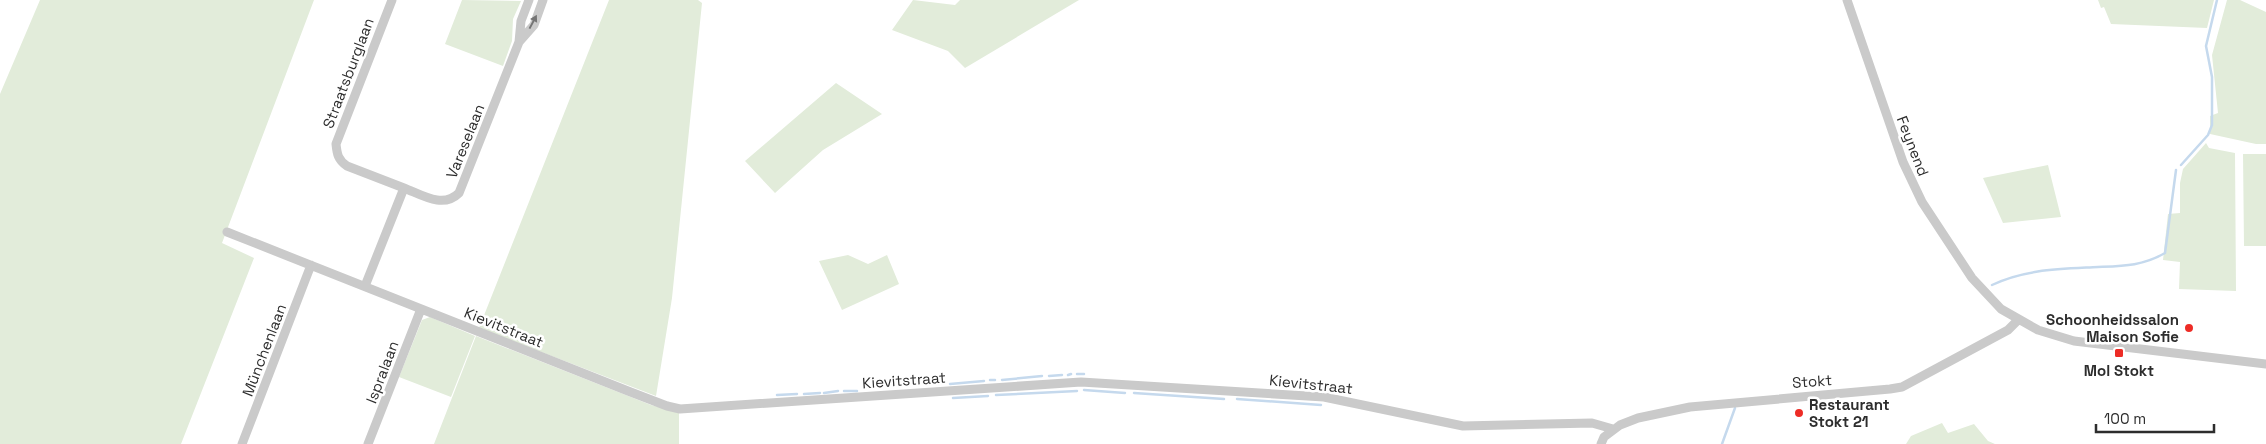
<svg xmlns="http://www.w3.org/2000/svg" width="2266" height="444" font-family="'Space Grotesk',sans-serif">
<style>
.green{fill:#e2ecda}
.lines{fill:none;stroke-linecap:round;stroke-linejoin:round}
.stream{stroke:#c5d9ed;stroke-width:2.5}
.minor{stroke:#cacaca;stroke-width:9}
.oneway{fill:#747474}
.poi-dot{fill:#ed2c26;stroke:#fff;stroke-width:2}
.labels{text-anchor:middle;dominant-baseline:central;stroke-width:5;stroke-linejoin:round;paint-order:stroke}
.street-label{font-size:15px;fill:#2d2d2d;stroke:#fff}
.poi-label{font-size:15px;font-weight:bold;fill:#2d2d2d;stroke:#fff;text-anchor:end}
</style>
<rect width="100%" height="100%" fill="#fff"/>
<path class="green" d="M40,0H314L222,243L254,258L181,444H0V94Z
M462,0L521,1L513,19L512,41L503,66L445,44Z
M609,0H698L702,3L672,298L656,396L479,328Z
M913,0L955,5L960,0H1079L965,68L948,51L892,30Z
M2098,0H2214L2207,28L2111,24L2104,7L2101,8Z
M2227,0H2240L2266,12V144H2256L2210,134V116L2218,113L2212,55Z
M836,83L882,114L823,150L775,193L745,161Z
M2206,143L2209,148L2235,153L2236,291L2179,289L2180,262L2163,260L2168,214L2180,213V183L2183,169Z
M2243,154H2266V246H2244Z
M2048,165L2061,217L2003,223L1983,178Z
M848,255L868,264L887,255L899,284L842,310L819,261Z
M430,317L475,336L451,397L399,377L422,320Z
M476,336L651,405L679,412V444H434Z
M1942,423L1948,433L1974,424L1988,441L1995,444H1906L1911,436Z"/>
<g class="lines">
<path class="stream" d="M2181,165L2208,135L2212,125V77L2206,46L2217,0
M1992,285C2025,269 2061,269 2098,267C2122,266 2143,266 2165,253L2176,170
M1077,374H1084
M1068,375L1071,374
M1049,376L1062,375
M990,380H995
M1002,380L1042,376
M950,384L984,381
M1084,390L1125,393
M844,391H857
M824,393L838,391
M1134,393L1224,399
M804,394L820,393
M777,395L797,394
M996,395L1077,391
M953,398L988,396
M1237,399L1321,405
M1722,444L1735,408"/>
<path class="minor" d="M1847,0L1903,162L1922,202L1972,278L2001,309L2038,330L2074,341L2266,364
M519,42L521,21L529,0
M404,188C422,195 443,209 459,193L519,42L534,25L543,0
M227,232L628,391L667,406L680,409L1081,382L1324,397L1463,426L1592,423L1613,429
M365,286L404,188L347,166C338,160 337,154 336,144L392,0
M242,444L311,265
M368,444L421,309
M1601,444L1604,437L1620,425L1638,418L1690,407L1890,389L1902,387L2008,330L2018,320"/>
</g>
<defs><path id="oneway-solid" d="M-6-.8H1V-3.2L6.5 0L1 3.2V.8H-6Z" transform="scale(1.25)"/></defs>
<use class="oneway" href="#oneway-solid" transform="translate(533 22) rotate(-62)"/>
<g class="poi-dot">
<circle cx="2189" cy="328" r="5"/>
<rect x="2114" y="348" width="10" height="10" rx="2.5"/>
<circle cx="1799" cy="413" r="5"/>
</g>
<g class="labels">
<g class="street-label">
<text transform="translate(348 73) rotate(-69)">Straatsburglaan</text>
<text transform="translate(465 141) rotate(-68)">Vareselaan</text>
<text transform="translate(1913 146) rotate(69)">Feynend</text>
<text transform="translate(504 327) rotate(22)">Kievitstraat</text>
<text transform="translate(264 350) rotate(-69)">Münchenlaan</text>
<text transform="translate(382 372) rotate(-69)">Ispralaan</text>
<text transform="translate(904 380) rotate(-4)">Kievitstraat</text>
<text transform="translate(1812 381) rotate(-4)">Stokt</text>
<text transform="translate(1311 384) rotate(6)">Kievitstraat</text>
</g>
<g class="poi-label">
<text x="2179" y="319">Schoonheidssalon<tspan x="2179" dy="17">Maison Sofie</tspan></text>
<text x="2119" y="370" text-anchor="middle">Mol Stokt</text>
<text x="1809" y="404" text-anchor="start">Restaurant<tspan x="1809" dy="17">Stokt 21</tspan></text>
</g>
</g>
<path d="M2096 424v8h118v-8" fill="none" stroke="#2d2d2d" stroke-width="2.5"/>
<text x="2104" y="424" font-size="15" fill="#2d2d2d" stroke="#ffffff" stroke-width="4" paint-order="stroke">100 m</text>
</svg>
